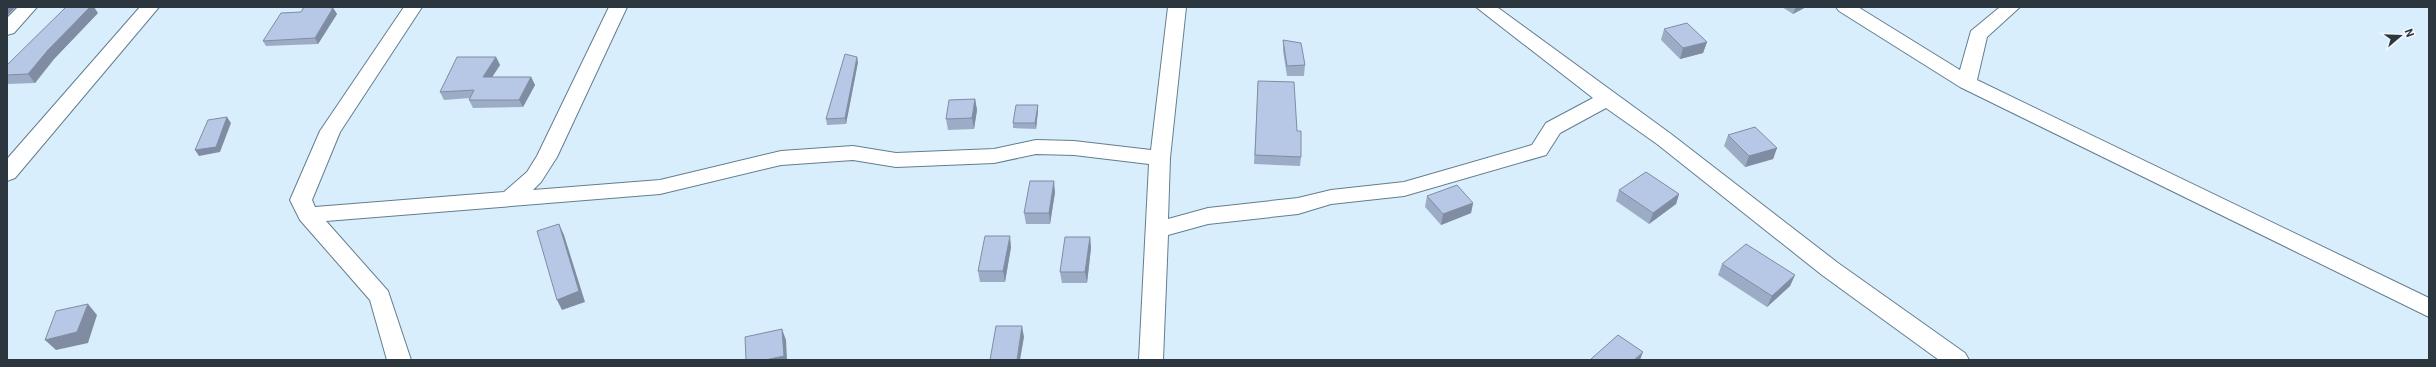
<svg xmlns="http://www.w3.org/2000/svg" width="2436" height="367" font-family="Roboto,sans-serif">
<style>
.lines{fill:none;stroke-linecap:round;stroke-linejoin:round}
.street-casing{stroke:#647d8e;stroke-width:2}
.primary-casing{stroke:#647d8e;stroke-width:2}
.street{fill:#fff;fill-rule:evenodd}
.primary{fill:#fff;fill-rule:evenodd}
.wall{fill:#9dacc6}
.shaded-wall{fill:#808ca1}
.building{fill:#b7c8e6;stroke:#808ca1}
</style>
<rect width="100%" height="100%" fill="#d8eefd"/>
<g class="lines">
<g class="street-casing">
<path id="street" d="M18,7H37L14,33L7,35V18Z
M404,7H422L340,132L312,200L315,207L504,192L527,172L537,156L609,7H627L557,157L541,182L533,190L660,180L781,151L853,146L896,153L994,149L1036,140L1074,141L1151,150L1168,7H1186L1170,158L1168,219L1208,208L1298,198L1331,190L1404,182L1532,145L1546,123L1593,98L1476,7H1497L1671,134L1838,263L1965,353L1969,360H1939L1822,275L1657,144L1606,108L1560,133L1546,155L1404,196L1331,204L1298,214L1208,224L1168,235L1163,360H1139L1149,164L1074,155L1036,154L994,163L896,167L853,160L781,165L660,194L326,221L388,291L411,360H387L370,300L300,220L290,200L320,131Z
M1836,7H1858L1960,70L1971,31L2000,7H2020L1987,37L1977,80L2429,298V317L1960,87L1839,11Z"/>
</g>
<g class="primary-casing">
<path id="primary" d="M140,7H159L15,178L7,181V159Z"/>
</g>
<use href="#street" class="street"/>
<use href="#primary" class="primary"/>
</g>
<path class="wall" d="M1782,7H1806L1793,14Z
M333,8L337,14L318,44L266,46L263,41L301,12Z
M98,13L54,59L35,83L7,84V65Z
M1664,29L1707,42L1703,53L1680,59L1661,40Z
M1283,40L1305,65L1304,76H1287L1283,51Z
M496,57L500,65L492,77H531L535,85L523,107L473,108L469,100L470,98L444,100L440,92Z
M858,62L846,124L827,125L826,119Z
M1258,81L1297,131L1301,157L1300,166L1254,164Z
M975,99L977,110L974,129L948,130L946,119Z
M1038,105V111L1036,129L1013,128V123Z
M1728,135L1777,148L1773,159L1745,167L1724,146Z
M1619,190L1679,194L1676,204L1649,224L1616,201Z
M1055,192L1050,224H1026L1024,213Z
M1427,196L1473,203L1471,213L1441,225L1425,207Z
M1090,237L1091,248L1087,283H1062L1060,272Z
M1011,247L1005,282H980L978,271Z
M1722,264L1795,275L1790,286L1767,307L1718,275Z"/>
<path class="shaded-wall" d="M7,7H16L7,16Z
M90,7H94L98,13L54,59L35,83L28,74L48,50Z
M1796,7H1806L1793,14Z
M333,8L337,14L318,44L315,38Z
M1707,42L1703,53L1680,59L1683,48Z
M496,57L500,65L487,85L483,77Z
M857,57L858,62L846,124L845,118Z
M531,77L535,85L523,107L519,100Z
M975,99L977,110L974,129L972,118Z
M1038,105V111L1036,129L1035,123Z
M227,117L231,123L220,152L199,156L195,150Z
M1777,148L1773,159L1745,167L1749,156Z
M1054,181L1055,192L1050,224L1049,213Z
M1679,194L1676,204L1649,224L1653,213Z
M1473,203L1471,213L1441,225L1443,214Z
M559,224L564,235L585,302L562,310L557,300Z
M1010,236L1011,247L1005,282L1003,271Z
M1090,237L1091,248L1087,283L1085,272Z
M1795,275L1790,286L1767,307L1772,296Z
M88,304L97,315L88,343L56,350L45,340Z
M1022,326L1024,337L1020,360H1017Z
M782,329L786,340L787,360H765Z
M1643,352L1640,360H1634Z"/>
<path class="building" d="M66,7H90L48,50L28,74L7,75V65Z
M304,7H324L333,8L315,38L263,41L281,13L301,12Z
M1687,23L1707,42L1683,48L1664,29Z
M1283,40L1301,43L1305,65L1287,66Z
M845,54L857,57L845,118L826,119Z
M457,57H496L483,77H531L519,100H469L474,90L440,92Z
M1258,81L1294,82L1297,131H1301V157L1255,155Z
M975,99L972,118L946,119L949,100Z
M1016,105H1038L1035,123H1013Z
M227,117L216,147L195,150L208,120Z
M1755,127L1777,148L1749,156L1728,135Z
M1646,172L1679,194L1653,213L1619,190Z
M1030,181H1054L1049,213H1024Z
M1457,185L1473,203L1443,214L1427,196Z
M559,224L579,291L557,300L537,231Z
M985,236H1010L1003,271H978Z
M1065,237H1090L1085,272H1060Z
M1746,244L1795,275L1772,296L1722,264Z
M88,304L77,332L45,340L56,311Z
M996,326H1022L1017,360H990Z
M782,329L784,356L765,360H746L745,337Z
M1618,335L1643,352L1634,360H1593L1591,359Z"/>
<rect width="2436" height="367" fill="none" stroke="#2c363e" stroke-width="16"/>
<g transform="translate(2400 36) rotate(71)" stroke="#f3f8fc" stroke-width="3" paint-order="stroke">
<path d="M0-3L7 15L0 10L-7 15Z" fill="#2c363e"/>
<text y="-6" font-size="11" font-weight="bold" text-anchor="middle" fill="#2c363e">N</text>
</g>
</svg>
